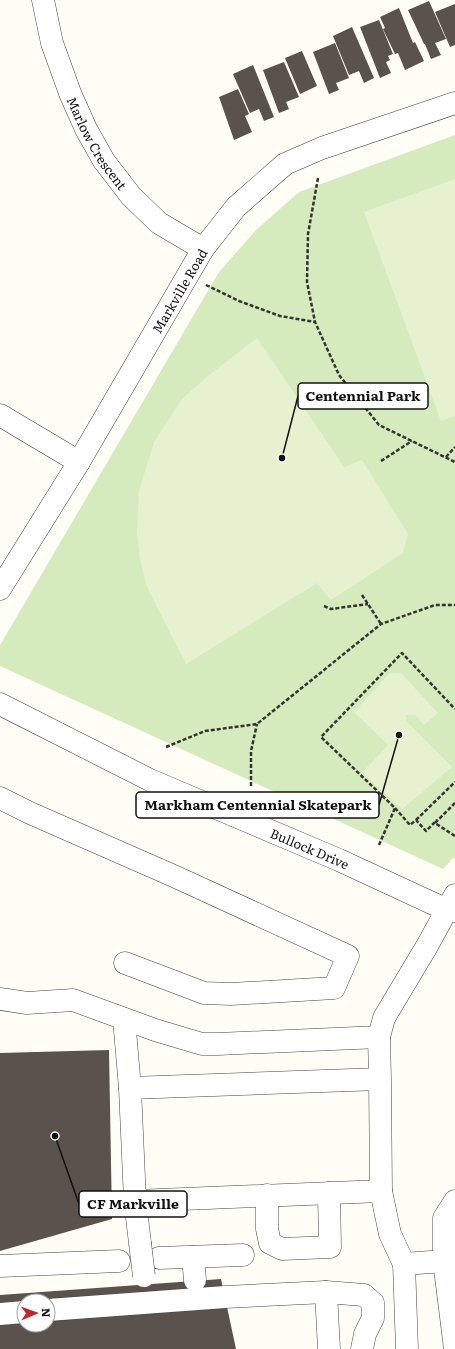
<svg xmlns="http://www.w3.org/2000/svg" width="455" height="1349" font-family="Literata,serif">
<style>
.green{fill:#d5ebbd}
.pitch{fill:#e6f2cf}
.building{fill:#5a524d;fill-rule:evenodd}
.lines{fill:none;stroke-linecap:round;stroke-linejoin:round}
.minor-casing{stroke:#444;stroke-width:23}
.path{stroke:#333;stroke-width:2.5;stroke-dasharray:4 2;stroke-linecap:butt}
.minor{stroke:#fff;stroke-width:22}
.minor-bridge-casing{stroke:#444;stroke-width:23;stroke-linecap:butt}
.minor-bridge{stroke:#fff;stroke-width:22}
.labels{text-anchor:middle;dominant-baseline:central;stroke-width:4;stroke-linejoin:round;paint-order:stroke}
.street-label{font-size:13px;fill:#111;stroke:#fff}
.leader{fill:none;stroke:#111;stroke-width:1.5}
.callout-dot{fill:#111;stroke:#fff;stroke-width:1.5}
.callout{fill:#fff;stroke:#111;stroke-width:1.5}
.callout-label{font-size:14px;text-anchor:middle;font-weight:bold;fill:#111}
</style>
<rect width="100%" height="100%" fill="#fffdf5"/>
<path class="green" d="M455,135V859L453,858L443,869L0,666V645L219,272L256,230L299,192Z"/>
<path class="pitch" d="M455,179V416L441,421L364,212Z
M257,338L344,467L362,460L408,534L403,553L331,600L317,583L186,664L147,587L140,559L137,532L139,491L154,442L182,399L208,376Z
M390,673H401L438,713L424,725L415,715H406V721L452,767L402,809L362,773L388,745L354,712Z"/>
<path class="building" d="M429,1L446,39L435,43L441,55L431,59L425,44H424L408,10Z
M455,4V45L450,47L435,12Z
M399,8L413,43L415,42L424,61L405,70L398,53L395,54L383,29L385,28L380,17Z
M379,20L393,54L388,56L390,60L386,62L391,73L380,78L360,27Z
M352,27L374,78L364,83L359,71L349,75L333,36Z
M335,43L349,78L336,83L339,90L329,94L313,52Z
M302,51L317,86L300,94L285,58Z
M284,62L299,97L286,102L289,109L279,113L263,70Z
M253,65L274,117L264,121L259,109L250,113L233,74Z
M238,89L249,114L245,116L252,132L234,140L219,97Z
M109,1050L112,1219L0,1251V1053Z
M221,1279L236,1349H0V1295ZM24,1301H48V1325H24Z"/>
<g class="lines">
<g class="minor-casing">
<g id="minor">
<path id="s1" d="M43,0L52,43L70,93L86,129L104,161L131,196L159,223L203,249"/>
<path d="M0,415L79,462"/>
<path id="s2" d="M0,589L79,462L203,249L236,207L285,164L322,148L455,103"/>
<path id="s3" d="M0,704L150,780L339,860L447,910L455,911"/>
<path d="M0,798L30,813L176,877L348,956L334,988L231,994L204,993L125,963"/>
<path d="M0,999L27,1003L73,1000L155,1030L202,1044H218L379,1037L384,1018L427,946L455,895"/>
<path d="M124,1019L130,1088"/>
<path d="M379,1037L380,1079L130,1088L135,1201L381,1191L380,1079"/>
<path d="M381,1191L390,1234L404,1264L444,1261V1218L455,1201"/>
<path d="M267,1195V1229L270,1243L282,1249L330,1247L329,1193"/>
<path d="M135,1201L140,1243"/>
<path d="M193,1257L195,1280"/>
<path d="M159,1258L243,1255"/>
<path d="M444,1261L455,1349"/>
<path d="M404,1264L407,1349"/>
<path d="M0,1266L119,1261"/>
<path d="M326,1292L329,1349"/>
<path d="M48,1310L225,1297L326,1292L364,1295L373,1303V1318L365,1334L362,1349"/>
<path d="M0,1314L24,1312"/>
</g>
</g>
<path class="path" d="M318,178L308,234L307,282L315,322L339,375L379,425L455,462
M206,285L239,301L280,316L315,322
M446,457L455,447
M381,461L412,441
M362,595L381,624
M324,606L331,609L368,604
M166,747L205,731L257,724L381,624L435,605H455
M251,786V751L257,724
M455,803L435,823L455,836
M395,808L410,825L416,820L426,831L437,820
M416,820L455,782
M379,845L395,808L321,737L402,653L455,709"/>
<use href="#minor" class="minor"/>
<g class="minor-bridge-casing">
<path id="minor-bridge" d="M140,1243L144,1276"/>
</g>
<use href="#minor-bridge" class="minor-bridge"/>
</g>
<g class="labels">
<g class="street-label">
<text stroke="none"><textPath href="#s1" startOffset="154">Marlow Crescent</textPath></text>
<text stroke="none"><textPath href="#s2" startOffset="348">Markville Road</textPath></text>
<text stroke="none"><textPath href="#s3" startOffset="342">Bullock Drive</textPath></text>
</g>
</g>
<path class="leader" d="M282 458L298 396M399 735L379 805M55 1136L79 1204"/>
<g class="callout-dot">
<circle cx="282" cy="458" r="4"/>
<circle cx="399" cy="735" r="4"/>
<circle cx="55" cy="1136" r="4"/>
</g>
<g class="callout">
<rect x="298" y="383" width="130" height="26" rx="4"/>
<rect x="136" y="792" width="243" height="26" rx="4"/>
<rect x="79" y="1191" width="108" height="26" rx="4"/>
</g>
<g class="callout-label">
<text x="363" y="401">Centennial Park</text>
<text x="258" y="810">Markham Centennial Skatepark</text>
<text x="133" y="1209">CF Markville</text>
</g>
<g transform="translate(36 1313) rotate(88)"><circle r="19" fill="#ffffff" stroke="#a0a0a0"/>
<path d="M0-3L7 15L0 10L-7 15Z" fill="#c4262e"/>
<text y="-6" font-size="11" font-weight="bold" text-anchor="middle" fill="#111111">N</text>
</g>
</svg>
